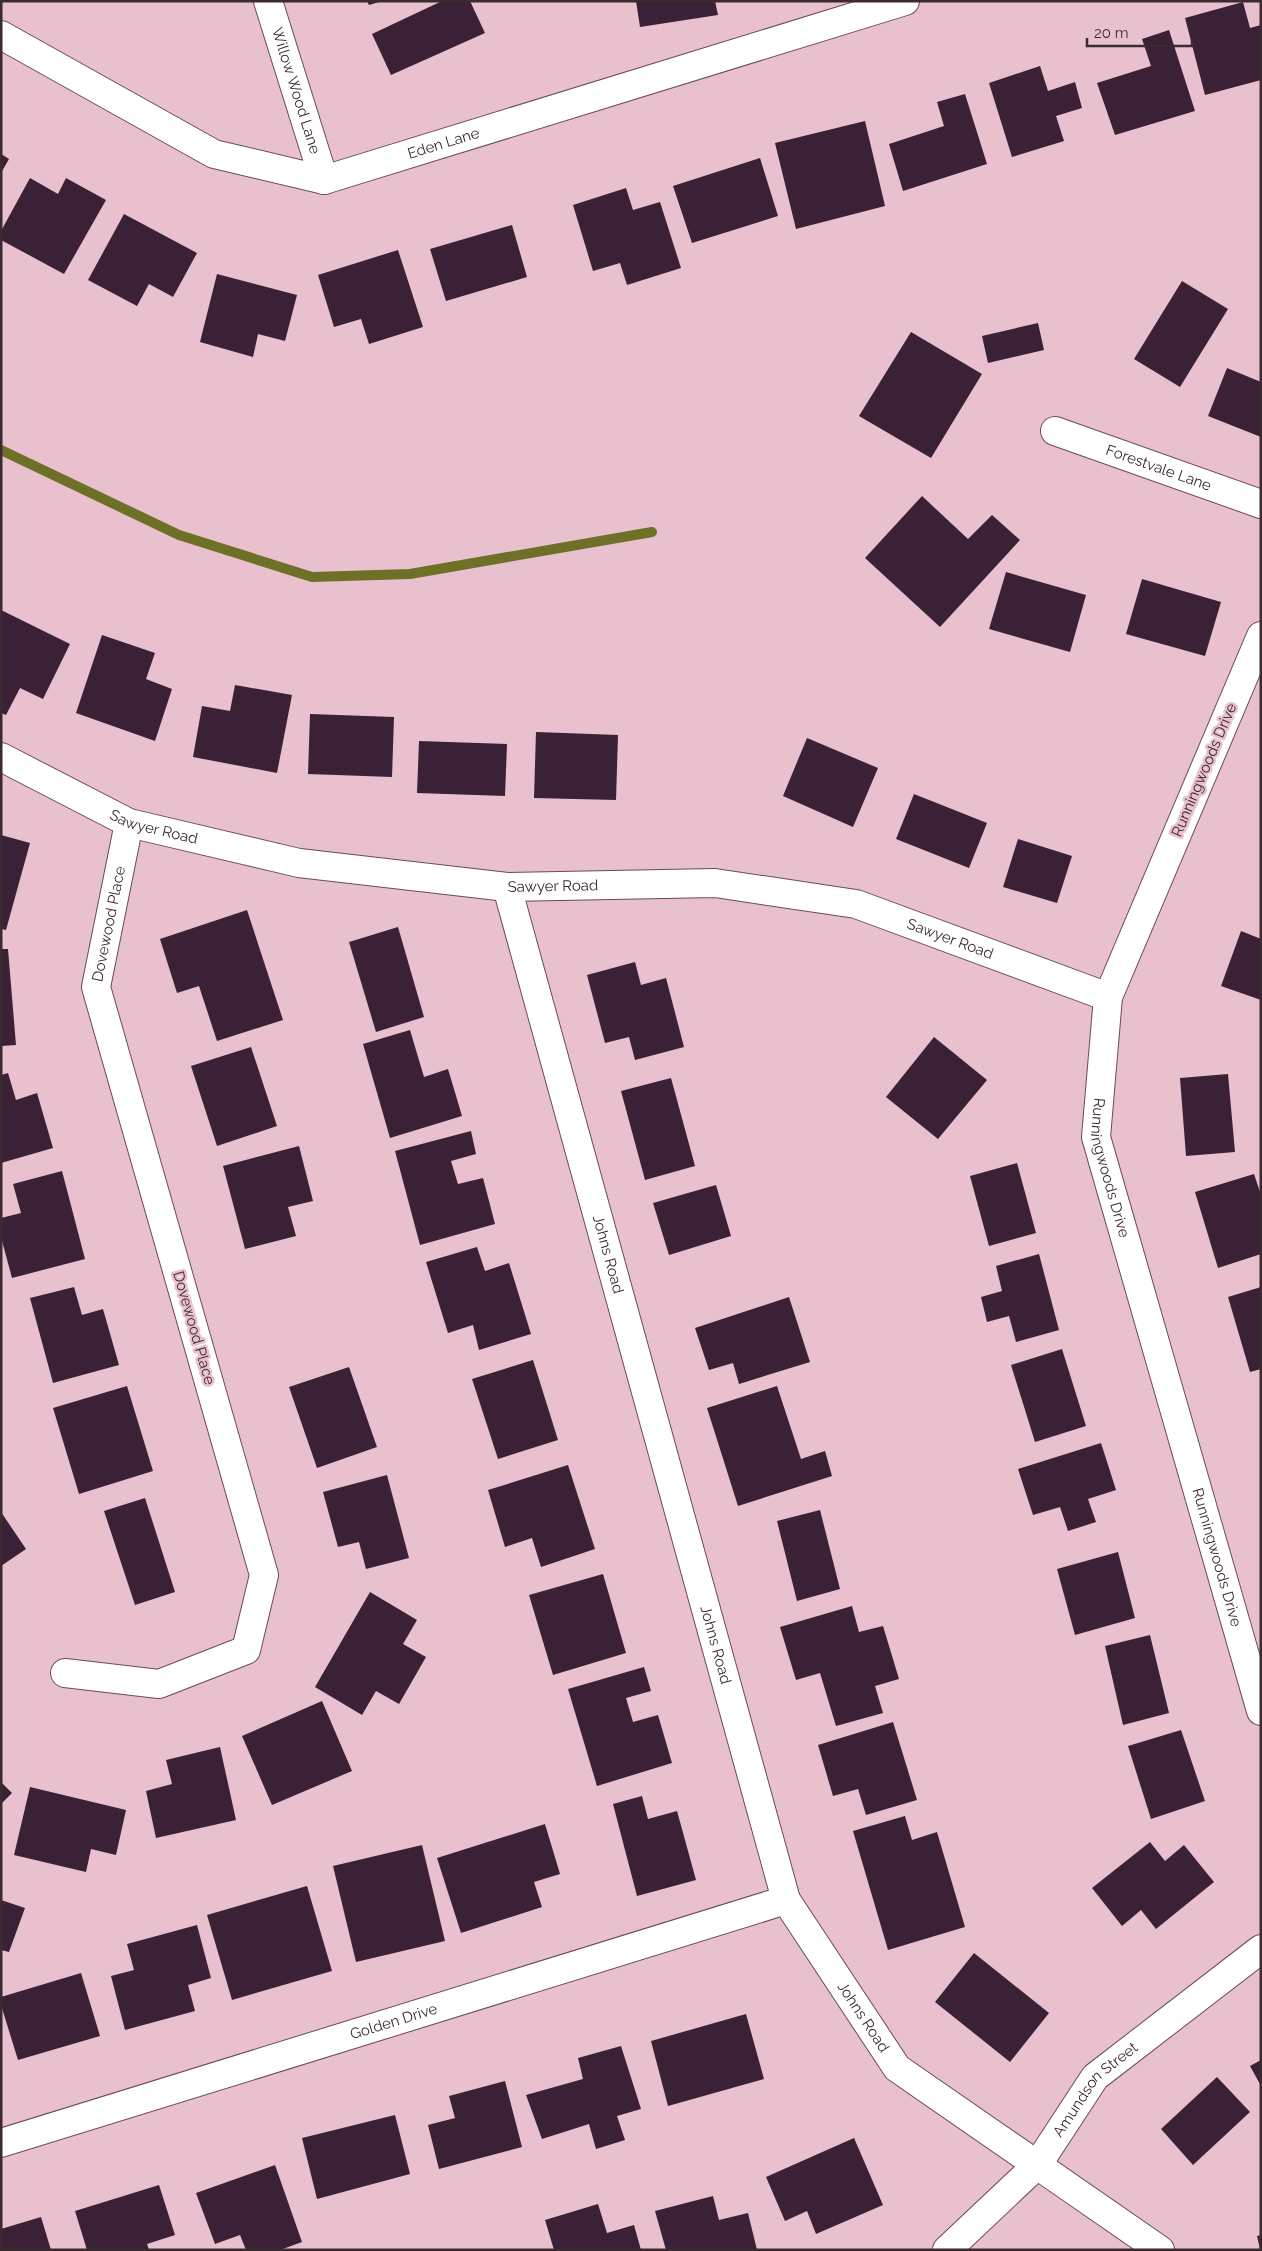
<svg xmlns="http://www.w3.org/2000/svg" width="1262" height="2251" font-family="Raleway,sans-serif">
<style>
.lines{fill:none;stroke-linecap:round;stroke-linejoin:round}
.stream{stroke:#6f7028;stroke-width:10}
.building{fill:#3a2135}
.minor-casing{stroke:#6c4a57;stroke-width:30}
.minor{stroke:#fff;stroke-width:28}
.labels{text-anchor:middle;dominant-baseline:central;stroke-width:5;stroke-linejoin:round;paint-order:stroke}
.street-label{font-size:15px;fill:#3b2b31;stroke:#e9c0ce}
</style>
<rect width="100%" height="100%" fill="#e9c0ce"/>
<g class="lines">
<path class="stream" d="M1,450L179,535L312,577L410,574L652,532"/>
</g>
<path class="building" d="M367,1H379V2L369,5Z
M442,1H470L485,33L391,75L372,34Z
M636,1H715L718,15L640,27Z
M1243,2L1250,28L1261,25V80L1205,95L1185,18Z
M1169,30L1195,111L1115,135L1097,83L1151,66L1142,39Z
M1040,66L1048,91L1075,82L1082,108L1056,116L1064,141L1012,157L989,83Z
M965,94L987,164L903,191L889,144L944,126L937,102Z
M865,121L885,206L796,229L775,143Z
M1,154L9,159L1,173Z
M760,158L778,216L692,243L673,186Z
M30,178L58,194L66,178L106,200L64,274L1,240V231Z
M626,188L633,210L660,202L681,268L627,285L620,263L593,271L573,205Z
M124,214L197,253L173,297L149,284L137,306L88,280Z
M512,225L527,277L446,301L430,249Z
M398,250L423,327L369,344L361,319L334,327L318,275Z
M217,274L297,295L285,341L258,334L253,357L200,342Z
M1182,281L1228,309L1180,387L1134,359Z
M1038,323L1044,350L988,363L982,336Z
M911,332L982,374L931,458L859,416Z
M1227,368L1261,382V437L1208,416Z
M922,496L968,539L992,515L1020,540L940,627L865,558Z
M1006,572L1086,595L1070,652L989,629Z
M1142,579L1221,602L1205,656L1126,634Z
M1,610L70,644L43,699L20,688L6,715L1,713Z
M102,635L155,653L146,679L172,689L155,741L76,713Z
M235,685L292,695L277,773L193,757L202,706L230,711Z
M310,714L394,717L392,777L308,774Z
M536,732L618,735L616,800L534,798Z
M807,738L878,768L853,827L783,796Z
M419,741L507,744L505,796L417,793Z
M914,794L987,823L969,868L896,839Z
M1,835L30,843L6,930L1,929Z
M1018,839L1072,856L1057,903L1003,887Z
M247,910L283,1020L217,1041L199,986L177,993L160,939Z
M398,927L424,1017L376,1032L349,942Z
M1241,931L1261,939V1000L1221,986Z
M1,949H8L16,1045L1,1046Z
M635,962L641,985L666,978L684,1047L635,1060L629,1037L605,1043L587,975Z
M410,1030L424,1077L448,1069L462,1116L390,1138L363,1044Z
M934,1037L987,1080L938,1139L886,1097Z
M251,1047L277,1126L217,1146L191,1066Z
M8,1073L16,1100L37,1093L53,1148L1,1163V1075Z
M1228,1074L1235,1152L1186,1156L1180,1078Z
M671,1078L695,1166L645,1180L621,1091Z
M471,1131L476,1154L451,1161L458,1184L483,1178L495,1224L420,1245L395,1151Z
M299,1146L313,1201L288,1207L296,1236L245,1249L223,1166Z
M1017,1163L1036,1233L989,1246L970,1176Z
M62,1171L85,1259L12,1278L1,1237V1218L21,1213L13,1184Z
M1254,1174L1261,1195V1254L1218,1268L1195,1192Z
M716,1185L731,1236L669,1255L653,1203Z
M477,1247L485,1271L509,1263L531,1334L479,1350L473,1325L448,1333L426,1262Z
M1039,1254L1059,1330L1016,1342L1009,1316L987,1322L981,1297L1002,1291L996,1266Z
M74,1287L82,1315L103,1309L119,1365L53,1383L30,1298Z
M1261,1287V1369L1250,1372L1228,1297Z
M789,1297L810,1362L739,1384L733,1363L709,1370L695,1328Z
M1062,1349L1086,1426L1035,1442L1011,1365Z
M533,1360L558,1440L498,1459L472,1379Z
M349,1367L377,1447L317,1468L289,1387Z
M127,1386L153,1471L79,1494L53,1408Z
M777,1386L801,1459L825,1451L832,1476L738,1506L707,1408Z
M1101,1443L1116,1490L1088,1499L1096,1522L1068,1531L1060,1507L1033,1515L1018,1469Z
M568,1465L595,1549L541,1567L532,1538L505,1547L488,1490Z
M387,1475L409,1558L366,1569L359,1542L338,1547L323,1492Z
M145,1498L175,1592L135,1605L104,1511Z
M820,1510L840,1589L797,1601L777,1521Z
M1,1512L26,1549L1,1566Z
M1118,1552L1135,1618L1075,1635L1057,1569Z
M603,1574L626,1653L553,1675L529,1595Z
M370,1592L417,1620L403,1644L426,1657L399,1704L376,1691L362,1715L315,1687Z
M852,1606L859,1632L883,1626L899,1679L875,1686L883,1713L836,1726L820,1673L796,1680L780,1627Z
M1150,1635L1169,1713L1123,1725L1105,1646Z
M644,1667L651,1691L626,1698L633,1722L658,1715L672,1763L597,1786L568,1689Z
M322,1701L352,1771L272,1805L242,1736Z
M893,1722L917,1800L866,1815L858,1789L833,1796L818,1745Z
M1181,1730L1205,1801L1151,1819L1128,1746Z
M220,1747L236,1820L156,1838L146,1791L172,1784L166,1760Z
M1,1782L12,1793L1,1804Z
M30,1787L126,1810L116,1855L91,1849L86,1872L14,1855Z
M642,1796L648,1819L677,1811L696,1880L637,1896L613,1804Z
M905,1816L912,1840L937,1832L965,1927L888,1950L853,1831Z
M545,1824L560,1874L534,1882L542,1907L461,1933L437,1858Z
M1150,1842L1165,1861L1184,1845L1214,1882L1156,1929L1141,1910L1122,1926L1092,1888Z
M422,1845L445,1941L356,1962L333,1866Z
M307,1886L332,1971L232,2000L207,1915Z
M1,1900L25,1908L9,1952L1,1950Z
M197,1925L211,1978L188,1985L195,2011L125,2030L111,1976L134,1970L127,1944Z
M974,1953L1049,2013L1010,2062L935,2002Z
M81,1973L100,2036L18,2060L1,2005V1997Z
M746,2014L764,2079L668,2106L651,2041Z
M621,2046L641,2109L617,2116L625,2140L596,2149L589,2124L542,2139L526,2095L583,2079L578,2058Z
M1261,2060V2086L1250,2066Z
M1217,2077L1250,2112L1193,2165L1161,2129Z
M505,2081L522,2147L439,2169L428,2125L455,2118L449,2096Z
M395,2115L410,2174L317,2199L302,2138Z
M854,2138L883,2205L816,2234L807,2211L785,2221L766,2177Z
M275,2165L302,2242L280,2250H246L240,2235L215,2244L196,2193Z
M159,2185L175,2235L147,2244L149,2250H87L75,2211Z
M713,2196L719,2220L748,2213L757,2250H666L655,2211Z
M598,2204L607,2233L634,2225L641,2250H554L545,2220Z
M41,2217L51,2250H1V2229Z
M1261,2235V2249H1260L1257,2236Z"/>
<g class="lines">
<g class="minor-casing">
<g id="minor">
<path id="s1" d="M268,1L324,180"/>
<path id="s2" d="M1,35L214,154L324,180L905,1"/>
<path id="s3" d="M1055,431L1261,504"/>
<path id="s4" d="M1261,636L1108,997L1096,1137L1261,1711"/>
<path id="s5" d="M1,757L129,823L299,863L507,887L715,883L856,904L1108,997"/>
<path id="s6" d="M507,887L786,1900L897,2068L1160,2250"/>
<path id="s7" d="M65,1673L159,1684L246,1650L264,1575L96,987L129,823"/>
<path id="s8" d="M1,2143L786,1900"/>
<path id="s9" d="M947,2250L1038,2164L1095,2077L1261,1949"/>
</g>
</g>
<use href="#minor" class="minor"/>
</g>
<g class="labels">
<g class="street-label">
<text stroke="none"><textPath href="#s1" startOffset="94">Willow Wood Lane</textPath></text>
<text stroke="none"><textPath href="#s2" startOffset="482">Eden Lane</textPath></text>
<text stroke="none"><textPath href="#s3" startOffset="110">Forestvale Lane</textPath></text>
<text transform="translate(1204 770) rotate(-67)">Runningwoods Drive</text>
<text stroke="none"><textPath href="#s5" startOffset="169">Sawyer Road</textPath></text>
<text stroke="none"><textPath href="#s5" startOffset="574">Sawyer Road</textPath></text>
<text stroke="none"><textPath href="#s7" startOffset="941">Dovewood Place</textPath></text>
<text stroke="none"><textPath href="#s5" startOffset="979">Sawyer Road</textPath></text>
<text stroke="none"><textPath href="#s4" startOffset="565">Runningwoods Drive</textPath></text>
<text stroke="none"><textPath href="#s6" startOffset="381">Johns Road</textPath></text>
<text transform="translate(194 1328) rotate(74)">Dovewood Place</text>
<text stroke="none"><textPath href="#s4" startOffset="970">Runningwoods Drive</textPath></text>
<text stroke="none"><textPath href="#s6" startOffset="786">Johns Road</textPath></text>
<text stroke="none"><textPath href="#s6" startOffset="1191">Johns Road</textPath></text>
<text stroke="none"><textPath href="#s8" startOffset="411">Golden Drive</textPath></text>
<text stroke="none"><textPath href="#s9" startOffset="220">Amundson Street</textPath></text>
</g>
</g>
<rect width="1262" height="2251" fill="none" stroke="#3b2b31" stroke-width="5"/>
<path d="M1087 38v8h105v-8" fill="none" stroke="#3b2b31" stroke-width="2.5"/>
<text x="1094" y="38" font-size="15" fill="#3b2b31" stroke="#e9c0ce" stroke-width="4" paint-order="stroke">20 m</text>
</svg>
